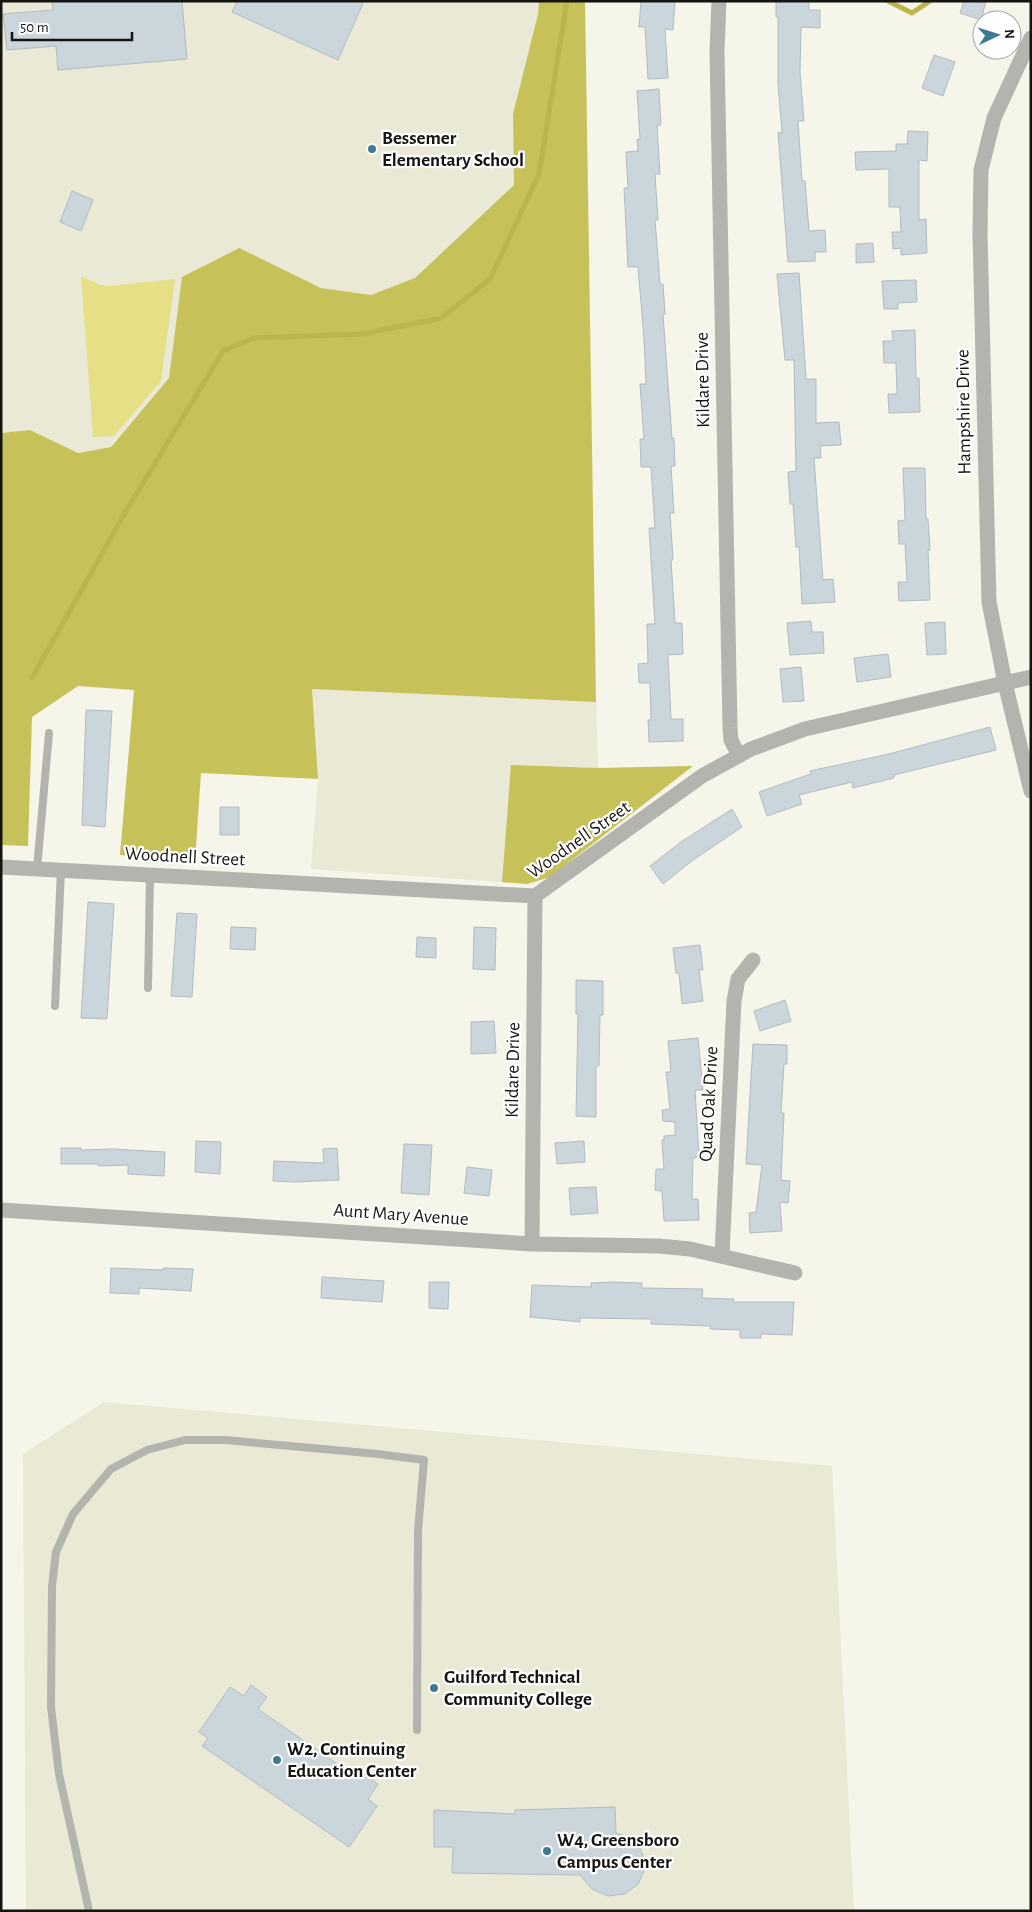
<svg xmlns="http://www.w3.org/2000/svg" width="1032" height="1912" font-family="'Alegreya Sans',sans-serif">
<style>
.built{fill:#e9e9d5}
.green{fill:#e5e086}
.forest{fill:#c7c159}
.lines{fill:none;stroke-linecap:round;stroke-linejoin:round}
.stream{stroke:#bbb54c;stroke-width:5}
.building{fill:#cad6dc;stroke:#b0bcc2}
.service{stroke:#b4b4af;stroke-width:8}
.minor{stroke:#b4b4af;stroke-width:15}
.poi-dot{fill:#3f7a92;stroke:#fff;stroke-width:2}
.labels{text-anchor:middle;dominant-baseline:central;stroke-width:4.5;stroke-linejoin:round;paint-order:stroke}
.poi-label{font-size:19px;font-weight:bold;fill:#141410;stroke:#fff;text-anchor:start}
.street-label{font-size:19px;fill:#141410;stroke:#fff}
</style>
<rect width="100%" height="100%" fill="#f5f5e9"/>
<path class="built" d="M1,1H539L538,14L513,114L514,185L415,278L371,295L321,288L238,248L182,277L169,378L110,447L78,453L30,430L1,433Z
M312,689L596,702L598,768L511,766L502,882L311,869L318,779Z
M104,1402L832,1466L854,1911H26L23,1454Z"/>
<path class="green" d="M81,276L100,285L109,286L175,279L161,381L114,436L93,437Z"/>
<path class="forest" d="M539,1H585L596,702L312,689L318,779L201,773L195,861L120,855L134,690L78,686L32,717L28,846L1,845V433L30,430L78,453L111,447L169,378L182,277L239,248L321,288L371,295L415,278L514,185L513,114L538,14Z
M511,765L598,768L693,766L550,877L527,884L502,882Z"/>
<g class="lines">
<path class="stream" d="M888,1L912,13L930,1
M32,678L126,511L223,351L253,338L363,334L441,318L490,279L539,174L567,1"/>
</g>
<path class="building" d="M52,1H182L187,59L58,70L56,46L7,50L3,14L53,10Z
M237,1H364L338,60L232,12Z
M641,1H675L673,30L665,29L668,78L648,79L645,27H639Z
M776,1H809V10H820V28L801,27L800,72L804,121H798L802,181H805L809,231L825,230L826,252H815V261L788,262L778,133L782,132L778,84V17H776Z
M964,1H986L981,20L960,13Z
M934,55L955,62L943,96L922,88Z
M659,89L661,125H657L660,174H655L658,220H655L660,284H663L665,314L663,315L672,438H674L675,466H671L674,513H670L673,560H671L675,623H682L683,654L668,655L671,719H683V741L649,742L648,720H651L650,683H639L638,664L648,663L647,624H655L649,528H655L651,467H641L640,439H644L640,384H646L644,339L638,267H628L624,188H628L626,152L638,151L637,139H640L637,91Z
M908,131L928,132L927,161L919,160V220L926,219L927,253L901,255V248L893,249L892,232H901L900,207H889V169L856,170L855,152L896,151V144H907Z
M72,191L93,200L81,231L60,222Z
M873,243L874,262L856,263V244Z
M799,273L806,379H816V423L839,422L841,445L820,446L821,458H814L823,580L833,579L835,602L802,604L799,547H796L793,504H790L788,472L796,471L794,360H785L777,274Z
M916,280L917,302L898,303V309H884L882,281Z
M915,330L916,378H919L920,412L889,413L888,394H897L896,363H884L883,341H893L892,331Z
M903,468H925L926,519H928L930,550H928L930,600L899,601L898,582H907L905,544H899L898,521L905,520Z
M811,621L812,632H823L824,653L790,655L787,623Z
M945,622L946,654L927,655L925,623Z
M888,654L891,677L857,682L854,658Z
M801,667L804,701L783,702L780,669Z
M86,710L112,711L105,827L82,825Z
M990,727L996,750L894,775V778L853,788L852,782L799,795L802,804L767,816L759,792L811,774L810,771L889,754Z
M220,807H239V835H220Z
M732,809L742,827L693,860L663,884L650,866L681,842Z
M88,902L114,904L107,1019L81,1018Z
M177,913L197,914L192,997L171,996Z
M231,927L256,928L255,950L230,949Z
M474,927L496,928L495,970L473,969Z
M417,937L436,938V958L416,957Z
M700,945L703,970H699L703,1001L682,1004L679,973H676L673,948Z
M576,980L603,981V1015H600L599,1066H596V1117L576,1116L578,1014H576Z
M785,1000L791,1021L760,1031L754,1011Z
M494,1021L496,1053L471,1054V1022Z
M698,1038L703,1090H695L699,1157L693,1158L692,1199H698L699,1220L664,1221L662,1191L655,1190L656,1169H664L662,1140H664V1136L675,1135V1122L663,1121L662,1110L670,1109L666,1072H671L668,1041Z
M753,1044L787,1045V1064H784L781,1113H784L781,1180L790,1181L788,1203L780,1202L782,1231L750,1233L749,1213L756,1212L762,1165L746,1164Z
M196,1141L221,1142L220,1174L195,1172Z
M584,1141L585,1162L557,1164L555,1143Z
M404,1144L432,1145L429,1195L401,1193Z
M61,1148H81V1150L113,1149L165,1152L164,1176L128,1174V1165L98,1166V1164H61Z
M337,1148L339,1180L295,1182L273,1181L274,1161L324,1163L323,1149Z
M467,1167L492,1170L489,1196L464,1193Z
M596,1187L598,1213L571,1215L569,1188Z
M111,1268L163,1270V1268L193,1269L191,1291L139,1288V1294L110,1293Z
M322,1277L384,1281L382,1302L321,1298Z
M429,1282H449L448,1309L429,1308Z
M611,1282L642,1283V1288L703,1289L702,1298L734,1299L733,1302H794L792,1335L761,1334V1338H740V1330L710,1329L711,1326L651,1324V1319L580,1318V1322L530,1317L532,1285L591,1287V1283Z
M251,1685L267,1697L258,1709L359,1779L362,1773L378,1784L368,1799L377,1806L349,1847L202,1746L208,1738L199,1732L230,1687L244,1696Z
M615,1807L616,1833L627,1836L637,1842L643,1855L644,1871L638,1884L625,1894L608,1896L592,1889L580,1875L452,1873L453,1847H434V1810L515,1814V1810Z"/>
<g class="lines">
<path class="service" d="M37,869L49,733
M148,988L150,875
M55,1006L61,870
M89,1911L59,1774L51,1707L52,1586L56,1552L73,1514L111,1469L147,1450L185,1440H225L378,1454L424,1460L418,1531L417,1730"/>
<path class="minor" d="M719,1L717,52L730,728L731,740L739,756
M1031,38L994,118L981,170L980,234L989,602L1005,683L1031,791
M1,867L535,896L702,776L751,749L805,729L1031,677
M1,1210L532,1244L659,1246L690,1249L795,1273
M532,1244L535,896
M722,1255L734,1001L738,979L753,960"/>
</g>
<g class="poi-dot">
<circle cx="372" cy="149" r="5"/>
<circle cx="434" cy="1688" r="5"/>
<circle cx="277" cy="1760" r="5"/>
<circle cx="547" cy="1851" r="5"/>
</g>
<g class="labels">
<g class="poi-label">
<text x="382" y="138">Bessemer<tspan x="382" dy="22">Elementary School</tspan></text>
<text x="444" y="1677">Guilford Technical<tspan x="444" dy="22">Community College</tspan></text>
<text x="287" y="1749">W2, Continuing<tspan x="287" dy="22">Education Center</tspan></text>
<text x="557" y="1840">W4, Greensboro<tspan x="557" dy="22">Campus Center</tspan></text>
</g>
<g class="street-label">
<text transform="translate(703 380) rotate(-91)">Kildare Drive</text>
<text transform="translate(964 412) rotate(-91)">Hampshire Drive</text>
<text transform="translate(579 840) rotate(-35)">Woodnell Street</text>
<text transform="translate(185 857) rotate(3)">Woodnell Street</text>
<text transform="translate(513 1070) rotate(-89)">Kildare Drive</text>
<text transform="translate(709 1104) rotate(-87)">Quad Oak Drive</text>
<text transform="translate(401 1215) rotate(4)">Aunt Mary Avenue</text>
</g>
</g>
<rect width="1032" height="1912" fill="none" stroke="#141410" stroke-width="5"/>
<g transform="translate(997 35) rotate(86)"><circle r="24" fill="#ffffff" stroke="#a1a19f"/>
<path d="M0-4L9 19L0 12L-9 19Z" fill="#3f7a92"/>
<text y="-8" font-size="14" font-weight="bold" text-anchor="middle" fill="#141410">N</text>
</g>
<path d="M12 32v8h120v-8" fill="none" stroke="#141410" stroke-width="2.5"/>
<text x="20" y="32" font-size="15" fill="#141410" stroke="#ffffff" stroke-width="4" paint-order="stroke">50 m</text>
</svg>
